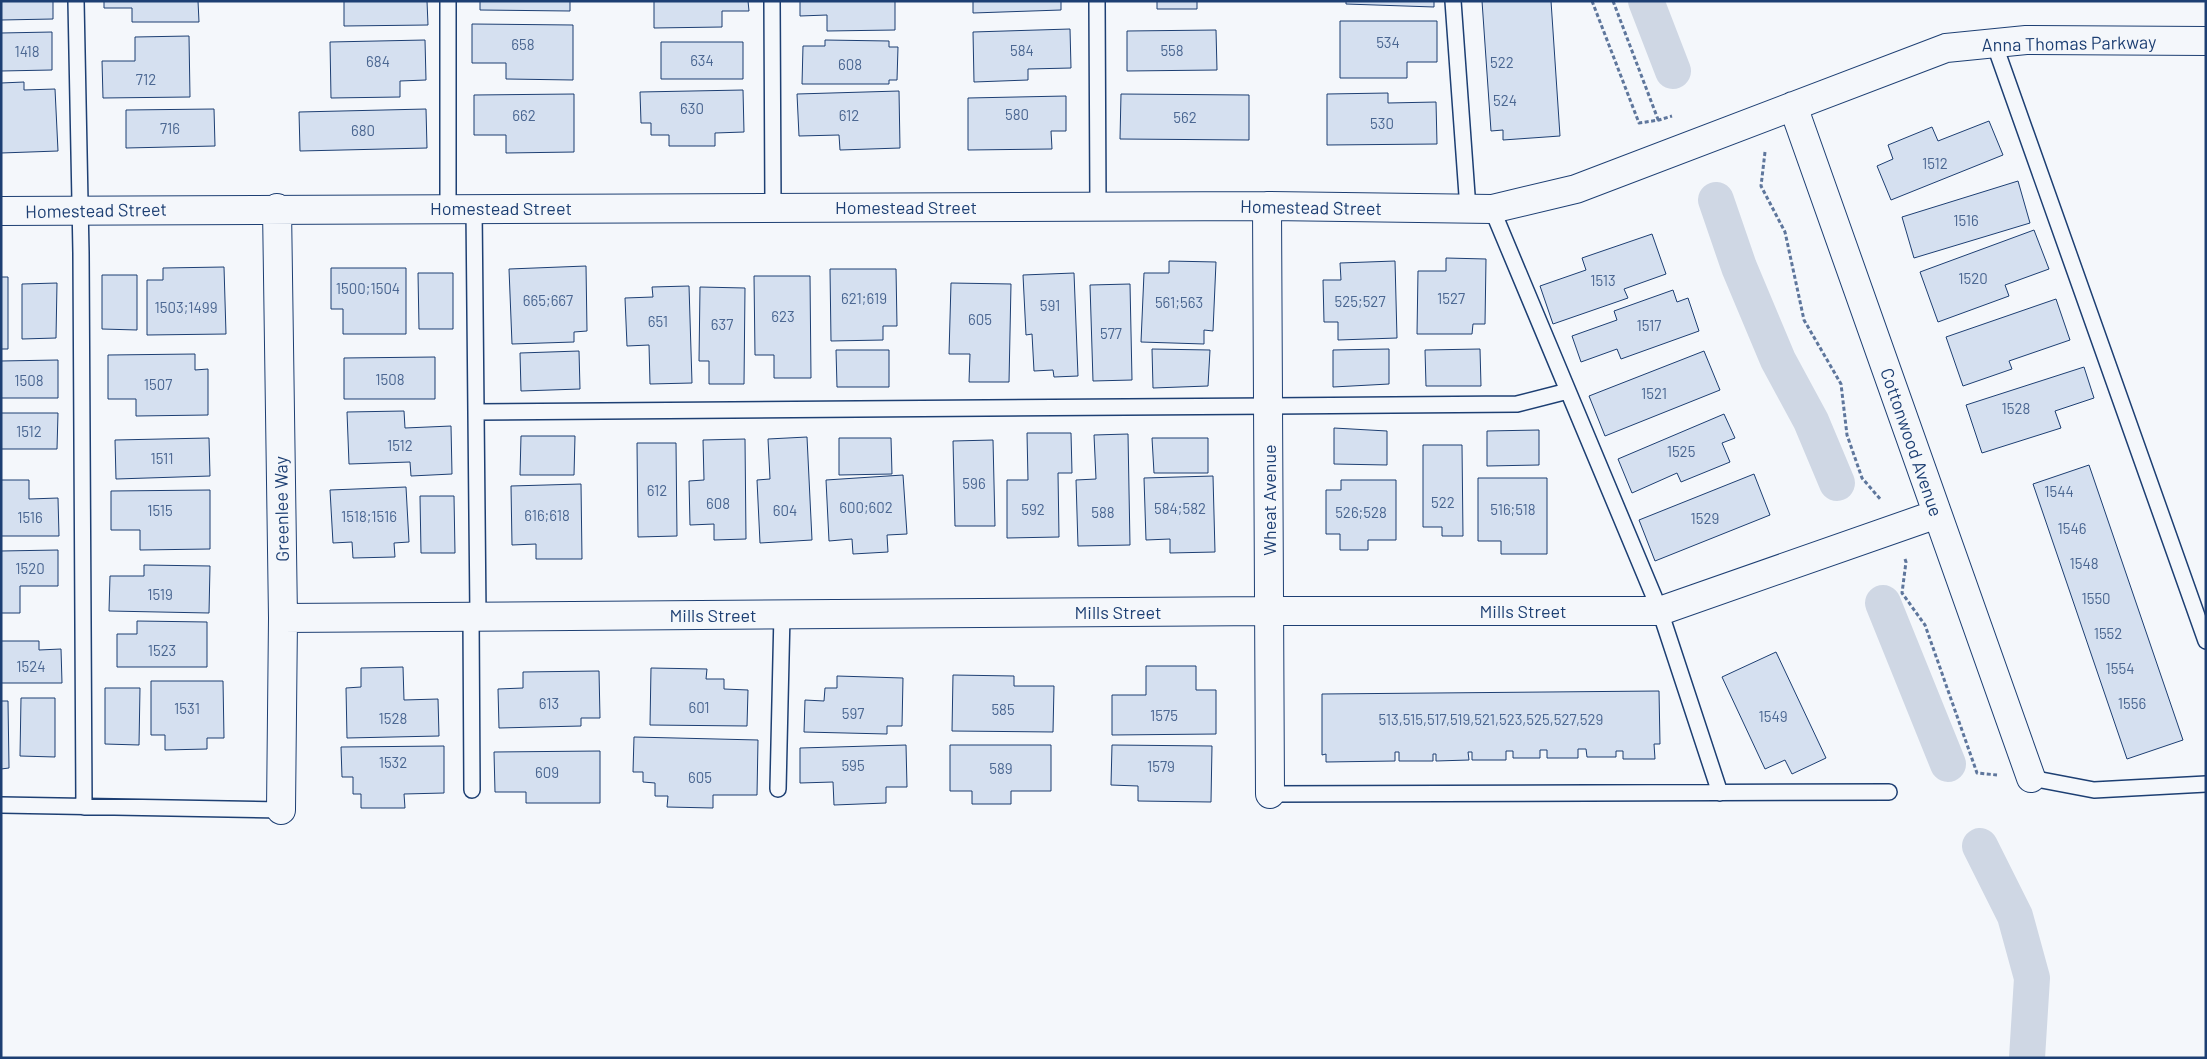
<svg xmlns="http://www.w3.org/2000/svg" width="2207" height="1059" font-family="Barlow,sans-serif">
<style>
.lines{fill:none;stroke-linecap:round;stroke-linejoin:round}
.canal{stroke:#cfd7e4;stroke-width:36}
.building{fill:#d5e0f0;stroke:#1d3f73}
.lane-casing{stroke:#1d3f73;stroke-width:18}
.street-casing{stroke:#1d3f73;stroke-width:30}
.path{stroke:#5e769c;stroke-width:3;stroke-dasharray:4 2.5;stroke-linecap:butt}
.lane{stroke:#f4f7fb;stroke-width:15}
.street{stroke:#f4f7fb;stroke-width:28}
.labels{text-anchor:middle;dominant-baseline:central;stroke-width:4;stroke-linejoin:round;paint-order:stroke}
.number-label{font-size:15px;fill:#4b6792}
.street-label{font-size:18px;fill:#1d3f73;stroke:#f4f7fb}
</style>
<rect width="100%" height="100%" fill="#f4f7fb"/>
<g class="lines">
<path class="canal" d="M1646,1L1673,71
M1716,200L1739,267L1778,360L1811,421L1837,483
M1883,603L1948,764
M1980,846L2015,916L2032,978L2027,1058"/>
</g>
<path class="building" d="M1,1H53V19L1,20Z
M104,1H198L199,22H132V8H104Z
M344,1H427L428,25L344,26Z
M480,1H570V11L480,10Z
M654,1H748L749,11H722V27L654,28Z
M800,1H895V30L827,31V15L800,16Z
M973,1H1061V10L973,13Z
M1157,1H1197V9H1157Z
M1346,1H1434V7L1346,4Z
M1482,1H1551L1560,136L1503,140V130L1491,131Z
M1340,21H1437V62H1407V78H1340Z
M472,24L573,25V80L506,79V63H472Z
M1070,29L1071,68L1028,69V80L974,82L973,32Z
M1216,30L1217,70L1127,71V31Z
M52,32V70L1,71V33Z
M189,36L190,97L103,98L102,61H135V37Z
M425,40L426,80L400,81V97L331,98L330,42Z
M825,40L889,41V47H898L897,80H889V84H802L803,46H825Z
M661,42H743V79H661Z
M24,82V90L55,89L58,151L1,153V83Z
M743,90L744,132L715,133V146H669V135H651V123H641L640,92Z
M899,91L900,148L840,150L839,135L799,136L797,94Z
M1388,93V103L1436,102L1437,144L1327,145V94Z
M574,94V152L506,153V135H474V95Z
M1121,94L1249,95V140L1120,139Z
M1066,96V131H1051L1052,149L968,150V98Z
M214,109L215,146L126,148V110Z
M426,109L427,148L300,151L299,112Z
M1989,121L2003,155L1891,200L1877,166L1893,159L1888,145L1932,127L1938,141Z
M2018,181L2030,223L1914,258L1902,217Z
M2034,230L2049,269L2005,285L2009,296L1938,322L1920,272Z
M1652,234L1666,274L1624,289L1628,298L1553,324L1540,286L1586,270L1582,258Z
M1446,258L1486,259L1485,324H1473L1472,334H1417L1418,271H1446Z
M1169,261L1216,262L1213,331L1204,330V344L1141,342L1144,273H1169Z
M1395,261L1397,338L1338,340V322H1324L1323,280H1341L1340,263Z
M586,266L587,331L574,332V342L512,344L509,269Z
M224,267L226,334L147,335V280H163V268Z
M331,268H406V334H343V309H331Z
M830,269H896L897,326H883V340L831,341Z
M418,273H453V329H419Z
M1074,273L1078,376L1054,377L1053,370L1034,371L1032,334L1026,335L1023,275Z
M102,275H137V330L102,329Z
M754,276H810L811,378H774V355H755Z
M1,277H8V349H1Z
M57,283L56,338L22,339V284Z
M951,283L1011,284L1009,382H969L970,354H949Z
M1130,284L1132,380L1093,381L1090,285Z
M689,286L692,383L650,384L649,345L627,346L625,298L653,297L652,287Z
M700,287L745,288L744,384H709V361H699Z
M1673,290L1677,302L1688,298L1699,331L1621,359L1617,349L1581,362L1572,336L1617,320L1614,311Z
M2056,299L2070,340L2009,361L2012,369L1963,386L1946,337Z
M1152,349L1210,350L1208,386L1153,388Z
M1389,349V384L1333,387V350Z
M1480,349L1481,386H1426L1425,350Z
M836,350H889V387H837Z
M579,351L580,389L521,391L520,353Z
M1704,351L1720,390L1605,436L1589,396Z
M195,354V370L208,369V415L136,416V399H108V355Z
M435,357V399H344V358Z
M58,360V398H1V361Z
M2084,367L2094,398L2055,411L2061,428L1982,453L1966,405Z
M404,411L405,428L451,426L452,474L411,476L410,462L349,464L347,412Z
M1,413H58L57,449H1Z
M1724,414L1735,438L1722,443L1730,462L1681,482L1677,473L1632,493L1618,459Z
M1334,428L1387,431V465L1334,464Z
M1539,430V465L1487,466V431Z
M1027,433H1071L1072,473H1058L1059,537L1007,538V480H1028Z
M1128,434L1130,545L1078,546L1076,480L1096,479L1094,435Z
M521,436H575L574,475H520Z
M807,437L812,540L760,543L757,480L770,479L768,439Z
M209,438L210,476L116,479L115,440Z
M839,438H891L892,474L839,475Z
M1152,438H1208V473H1154Z
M745,439L746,539L714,540V524L690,525L689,481L704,480L703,440Z
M993,440L995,526H955L953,441Z
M637,443H676L677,536L638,537Z
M1423,445H1462L1463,536H1442V527H1423Z
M2089,465L2183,740L2127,759L2033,484Z
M1754,474L1770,515L1655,561L1639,520Z
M903,475L907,534L887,535L888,552L853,554L852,539L829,541L826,480Z
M1213,476L1215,552L1170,553V539L1146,540L1144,478Z
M1478,478H1547V554H1501V541H1478Z
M1,480H29V499L58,498L59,536H1Z
M1341,480H1396V540H1368V550H1340V534H1326V490H1341Z
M581,484L582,559H536V544L512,545L511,486Z
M406,487L409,542L394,543L395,557L353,558L352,542L333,543L330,490Z
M210,490V549L140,550V530H111V491Z
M420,496H454L455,553H421Z
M58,550V586H20V613H1V551Z
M144,565L210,566L209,613L109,611L110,576H144Z
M137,621L207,622V667H117V634H137Z
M1,641H39V650L61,649L62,683H1Z
M1776,652L1826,758L1792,774L1785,760L1765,769L1722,677Z
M1146,666H1196V690H1216V734L1112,735V695H1146Z
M403,667L404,700L438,699L439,736L347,738L346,688L361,687V668Z
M651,668L707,669L706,679H724V689L748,690L747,726L650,725Z
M599,671L600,718H581V726L499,728L498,689L523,688V672Z
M953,675L1014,676V686H1054L1053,732L952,731Z
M837,676L903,678L902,726H887V734L804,732L805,700L824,701L825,688H837Z
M151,681H223L224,738H207V749L165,750V735H151Z
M105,688H140L139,745L105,744Z
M1659,691L1660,744H1654L1655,759H1623V751H1616V757H1587L1586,749H1578V758H1547V750H1540V758H1513V751H1506V760H1472V752H1468L1469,760L1436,761V754H1433V761H1399V752H1395V761L1326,762V754L1322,755V694Z
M21,698H55V757L20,756Z
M1,701H8L9,768L1,769Z
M634,737L758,740L757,795H713V808L667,807L668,796H655V783L643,782V772H633Z
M906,745L907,787H886V803L834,805L833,782L800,783V748Z
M950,745H1051V791H1011V804H972V791H950Z
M1112,745L1212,746L1211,802L1138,801V786L1111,785Z
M444,746V793L404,794L405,808H361V794H353V777H342L341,747Z
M600,751V803H526V792H495L494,752Z"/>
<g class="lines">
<g class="lane-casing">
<path id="lane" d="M76,1L81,253L84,807
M448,1V208
M772,1L773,207
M1097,1L1098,206
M1453,1L1468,209
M1994,43L2206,641
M474,208L478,616
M1492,209L1660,611L1720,793
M476,412L1517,404L1568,391
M471,616L472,790
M2031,778L2094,790L2206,784
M778,789L782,614
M1270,794L1889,792
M1,805L281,810"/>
</g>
<g class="street-casing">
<path id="street" d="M1793,106L2031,778
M1267,206L1270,794
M277,208L283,618L281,810
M1,211L1267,206L1492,209L1576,189L1946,48L2026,40L2206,41
M283,618L1270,611H1660L1937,514"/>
</g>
<path class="path" d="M1592,1L1639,123L1659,120L1672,116
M1613,1L1659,122
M1765,152L1761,186L1785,232L1804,320L1841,384L1847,435L1862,478L1881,500
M1905,559L1906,562L1902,593L1925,625L1977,773L1997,775"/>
<use href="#lane" class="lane"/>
<use href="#street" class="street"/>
</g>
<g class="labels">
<g class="number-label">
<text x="1388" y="42">534</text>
<text x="523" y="44">658</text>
<text x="1022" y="50">584</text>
<text x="1172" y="50">558</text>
<text x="27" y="51">1418</text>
<text x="702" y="60">634</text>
<text x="378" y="61">684</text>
<text x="1502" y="62">522</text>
<text x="850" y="64">608</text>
<text x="146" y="79">712</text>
<text x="1505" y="100">524</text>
<text x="692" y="108">630</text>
<text x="1017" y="114">580</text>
<text x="524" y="115">662</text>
<text x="849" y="115">612</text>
<text x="1185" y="117">562</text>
<text x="1382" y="123">530</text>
<text x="170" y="128">716</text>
<text x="363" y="130">680</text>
<text x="1935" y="163">1512</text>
<text x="1966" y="220">1516</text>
<text x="1973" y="278">1520</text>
<text x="1603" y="280">1513</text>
<text x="368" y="288">1500;1504</text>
<text x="864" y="298">621;619</text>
<text x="1451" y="298">1527</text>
<text x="548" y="300">665;667</text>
<text x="1360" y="301">525;527</text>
<text x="1179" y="302">561;563</text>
<text x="1050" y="305">591</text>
<text x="186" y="307">1503;1499</text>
<text x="783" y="316">623</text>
<text x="980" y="319">605</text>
<text x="658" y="321">651</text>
<text x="722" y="324">637</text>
<text x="1649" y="325">1517</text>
<text x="1111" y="333">577</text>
<text x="390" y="379">1508</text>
<text x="29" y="380">1508</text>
<text x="158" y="384">1507</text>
<text x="1654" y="393">1521</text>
<text x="2016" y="408">1528</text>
<text x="29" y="431">1512</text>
<text x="400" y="445">1512</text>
<text x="1681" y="451">1525</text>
<text x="162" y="458">1511</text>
<text x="974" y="483">596</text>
<text x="657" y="490">612</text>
<text x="2059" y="491">1544</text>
<text x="1443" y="502">522</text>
<text x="718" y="503">608</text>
<text x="866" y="507">600;602</text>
<text x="1180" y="508">584;582</text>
<text x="1033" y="509">592</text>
<text x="1513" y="509">516;518</text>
<text x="160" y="510">1515</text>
<text x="785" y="510">604</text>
<text x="1103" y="512">588</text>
<text x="1361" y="512">526;528</text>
<text x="547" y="515">616;618</text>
<text x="369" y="516">1518;1516</text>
<text x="30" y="517">1516</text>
<text x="1705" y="518">1529</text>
<text x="2072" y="528">1546</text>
<text x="2084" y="563">1548</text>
<text x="30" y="568">1520</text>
<text x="160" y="594">1519</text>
<text x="2096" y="598">1550</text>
<text x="2108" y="633">1552</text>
<text x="162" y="650">1523</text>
<text x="31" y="666">1524</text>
<text x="2120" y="668">1554</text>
<text x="549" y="703">613</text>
<text x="2132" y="703">1556</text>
<text x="699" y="707">601</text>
<text x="187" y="708">1531</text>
<text x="1003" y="709">585</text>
<text x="853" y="713">597</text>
<text x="1164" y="715">1575</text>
<text x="1773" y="716">1549</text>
<text x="393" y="718">1528</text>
<text x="1491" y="719">513,515,517,519,521,523,525,527,529</text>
<text x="393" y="762">1532</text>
<text x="853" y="765">595</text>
<text x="1161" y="766">1579</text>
<text x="1001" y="768">589</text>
<text x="547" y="772">609</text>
<text x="700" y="777">605</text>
</g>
<g class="street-label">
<text transform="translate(2069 43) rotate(-1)">Anna Thomas Parkway</text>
<text x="906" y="207">Homestead Street</text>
<text transform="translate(1311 207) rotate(1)">Homestead Street</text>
<text x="501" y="208">Homestead Street</text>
<text transform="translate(96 210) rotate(-1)">Homestead Street</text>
<text transform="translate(1912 442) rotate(71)">Cottonwood Avenue</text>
<text transform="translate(1269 500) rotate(-90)">Wheat Avenue</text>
<text transform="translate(281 509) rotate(-91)">Greenlee Way</text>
<text x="1523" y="611">Mills Street</text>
<text x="1118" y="612">Mills Street</text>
<text x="713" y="615">Mills Street</text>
</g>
</g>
<rect width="2207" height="1059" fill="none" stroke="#1d3f73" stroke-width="5"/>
</svg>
